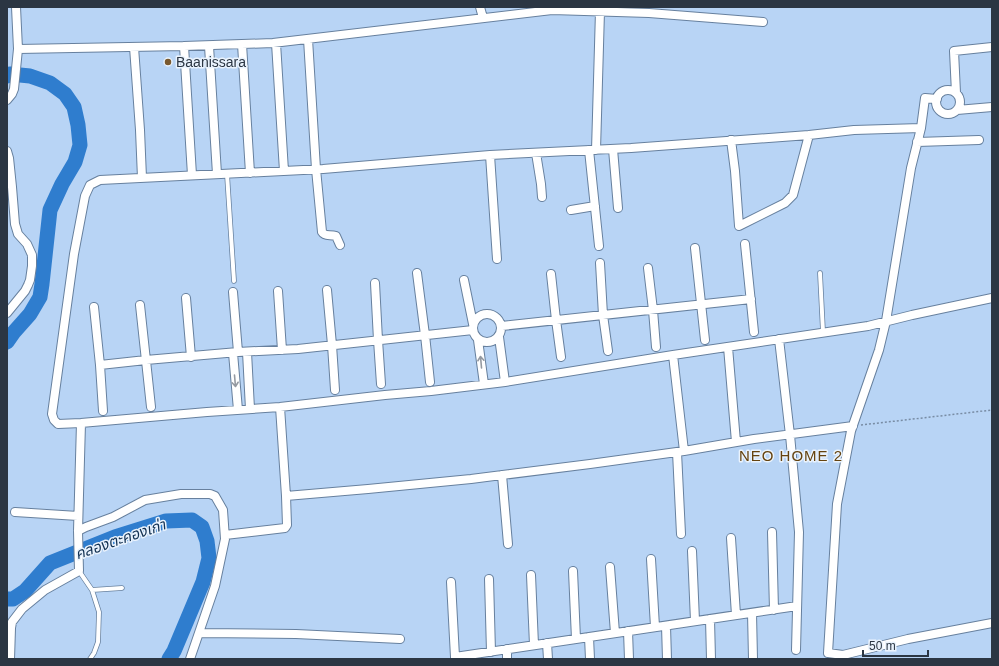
<svg xmlns="http://www.w3.org/2000/svg" width="999" height="666" font-family="Helvetica,'Noto Sans Thai',sans-serif">
<style>
.lines{fill:none;stroke-linecap:round;stroke-linejoin:round}
.river{stroke:#2f7dce;stroke-width:15}
.lane-casing{stroke:#67809e;stroke-width:5.5}
.street-casing{stroke:#67809e;stroke-width:10}
.path{stroke:#788ca4;stroke-width:1.5;stroke-dasharray:2 2;stroke-linecap:butt}
.lane{stroke:#fff;stroke-width:4}
.street{stroke:#fff;stroke-width:8}
.oneway{stroke:#959aa1}
.poi-dot{fill:#79592f;stroke:#eaf3fd;stroke-width:1.5}
.labels{text-anchor:middle;dominant-baseline:central;stroke-width:3;stroke-linejoin:round;paint-order:stroke}
.poi-label{font-size:14px;fill:#2b3643;stroke:#eaf3fd;text-anchor:start}
.neighbourhood-label{font-size:15px;letter-spacing:1px;fill:#65430f;stroke:#eaf3fd}
.water-label{font-size:15px;font-style:italic;fill:#123152;stroke:#eaf3fd}
</style>
<rect width="100%" height="100%" fill="#b8d4f5"/>
<g class="lines">
<path class="river" d="M7,76L10,74L30,76L50,83L65,94L74,107L78,125L80,145L75,162L62,184L50,210L42,284L40,297L30,314L14,332L7,342
M7,599H13L25,591L50,563L115,537L166,521L192,520L202,527L207,541L209,558L203,582L174,651L169,659"/>
<g class="lane-casing">
<path id="lane" d="M227,174L234,281
M820,273L823,332
M79,571L92,590L99,612L98,642L94,653L90,659
M92,590L122,588"/>
</g>
<g class="street-casing">
<path id="street" d="M480,7L483,18
M308,39L316,169L322,232C325,237 330,234 336,236L340,245
M276,43L284,171
M242,44L250,173
M184,46L192,175
M209,46L217,174
M134,47L140,130L142,178
M18,49L184,46L273,43L552,10L649,13L763,22
M936 102a12 12 0 1 1 24 0a12 12 0 1 1-24 0Z
M956,93L954,51L992,47
M937,99L925,98L921,128L911,168L886,321L879,350L851,431L837,504L828,653L843,655L908,639L992,623
M7,100L12,94L14,89L18,49L16,7
M957,110L992,107
M921,128L854,130L809,135L631,148L490,155L323,169L100,180L90,185L85,196L74,254L52,414L54,420L58,424L81,423L207,412L280,407L385,395L431,391L505,382L673,355L868,326L912,315L992,298
M731,140L735,171L739,226L785,203L793,195L809,135
M917,142L979,140
M613,149L618,208
M589,150L599,246
M596,150L600,11
M7,151L9,158L12,187L15,224L18,234L27,244L32,255V266L30,280L28,285L25,291L7,313
M536,153L541,184L542,197
M490,155L497,259
M571,210L595,206
M745,244L754,332
M695,248L705,340
M600,263L603,315L608,351
M648,268L653,310L656,347
M417,273L425,335L430,382
M551,274L556,320L561,357
M464,280L473,324
M375,283L378,340L381,384
M327,290L332,345L335,390
M278,291L282,350
M233,292L238,352
M186,298L191,357
M140,305L151,407
M94,307L100,365L103,411
M473 328a14 14 0 1 1 28 0a14 14 0 1 1-28 0Z
M502,326L751,299
M499,337L505,382
M779,339L790,435L799,532L796,650
M478,340L484,384
M728,347L736,442
M247,352L250,409
M233,353L238,410
M673,355L684,451
M100,365L146,360L238,352L298,349L473,330
M677,452L681,534
M502,475L508,544
M286,496L368,489L471,479L590,464L684,451L754,439L853,426
M15,512L78,516
M78,531L86,527L113,517L145,500L181,494H210L215,496L223,510L225,539L215,586L190,659
M772,532L774,610
M225,535L285,528L287,525L286,496L280,407
M731,538L736,615
M692,551L695,621
M651,559L655,627
M610,567L615,633
M573,571L576,639
M531,575L534,645
M489,579L491,652
M451,582L455,657
M752,613L753,659
M710,619L711,659
M666,626L667,659
M628,631L629,659
M199,633L296,634L400,639
M589,637L590,659
M547,643L548,659
M507,649V659
M10,659L11,628L12,622L22,609L45,590L79,571L78,531L81,423
M455,659V657L797,606"/>
</g>
<path class="path" d="M861,425L992,410"/>
<use href="#lane" class="lane"/>
<use href="#street" class="street"/>
</g>
<defs><path id="oneway-shaft" d="M-6 0H5M1.5-3L5.5 0L1.5 3" fill="none" stroke-width="1.6" stroke-linecap="round" stroke-linejoin="round"/></defs>
<g class="oneway">
<use href="#oneway-shaft" transform="translate(481 362) rotate(-95)"/>
<use href="#oneway-shaft" transform="translate(235 381) rotate(85)"/>
</g>
<circle class="poi-dot" cx="168" cy="62" r="4"/>
<g class="labels">
<g class="poi-label">
<text x="176" y="62">Baanissara</text>
</g>
<g class="neighbourhood-label">
<text x="791" y="455">NEO HOME 2</text>
</g>
<g class="water-label">
<text transform="translate(120 539) rotate(-19)">คลองตะคองเก่า</text>
</g>
</g>
<rect width="999" height="666" fill="none" stroke="#2b3643" stroke-width="16"/>
<path d="M863 650v6h65v-6" fill="none" stroke="#2b3643" stroke-width="2"/>
<text x="869" y="650" font-size="12" fill="#2b3643" stroke="#eaf3fd" stroke-width="3" paint-order="stroke">50 m</text>
</svg>
